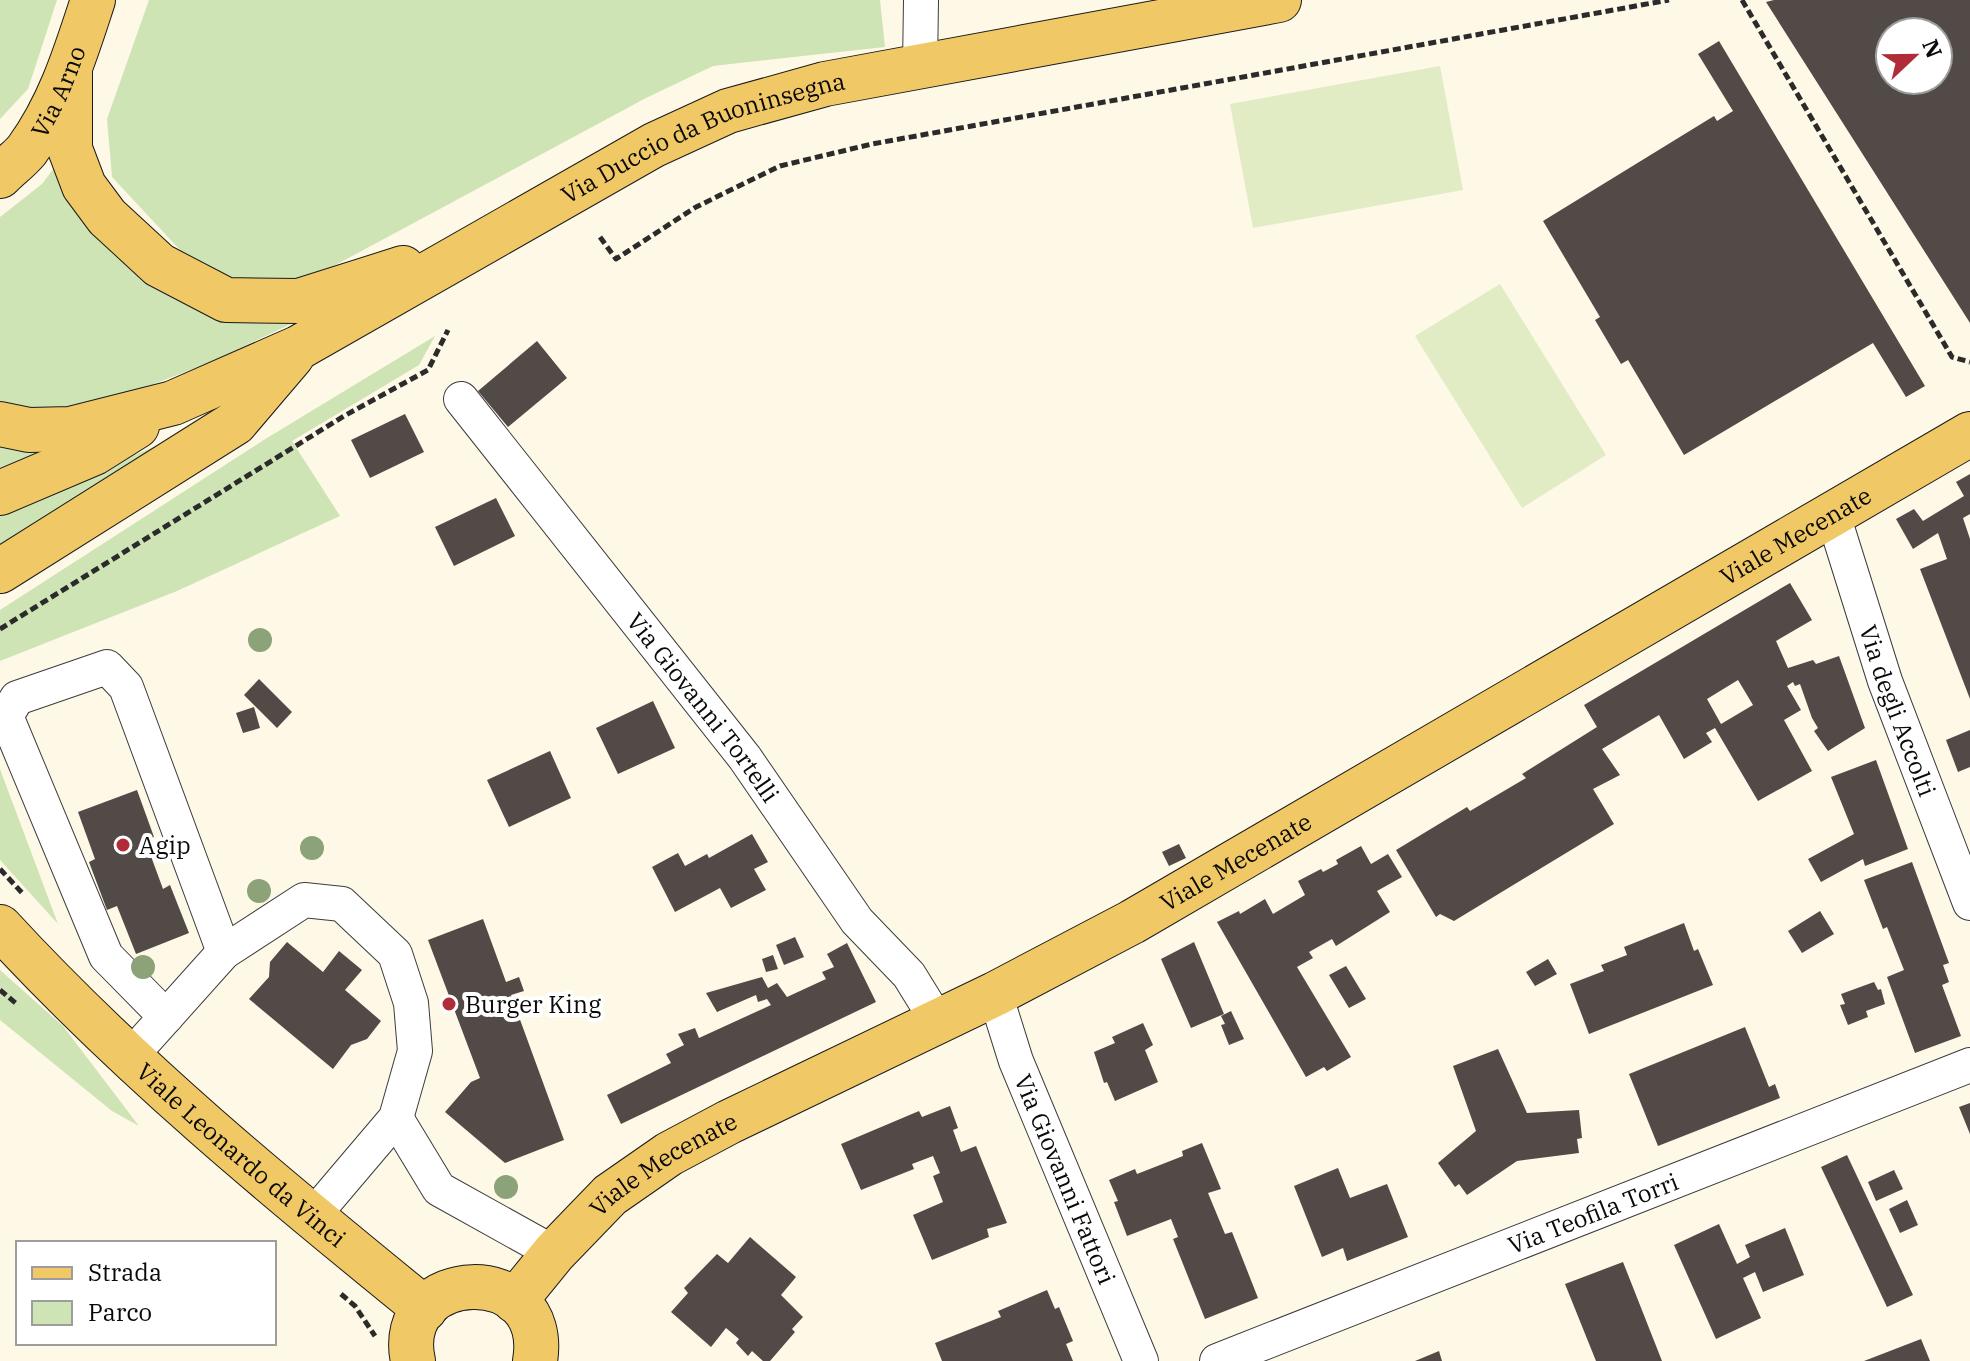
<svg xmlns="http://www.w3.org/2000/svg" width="1970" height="1361" font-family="'IBM Plex Serif',serif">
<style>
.green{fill:#cfe4b4}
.pitch{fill:#e1ecc5}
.building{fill:#514a47;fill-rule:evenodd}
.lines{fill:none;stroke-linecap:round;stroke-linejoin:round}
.minor-casing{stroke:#3c3c3c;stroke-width:36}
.major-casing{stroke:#1a1a1a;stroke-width:46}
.path{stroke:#2b2b2b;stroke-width:5;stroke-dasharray:8 4;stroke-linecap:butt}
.minor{stroke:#fff;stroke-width:34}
.major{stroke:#f0c865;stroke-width:44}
.tree{fill:#8ca279}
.poi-dot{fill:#af2c38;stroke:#fff;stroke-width:3}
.labels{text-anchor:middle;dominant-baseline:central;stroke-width:8;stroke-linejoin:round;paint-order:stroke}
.street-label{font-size:24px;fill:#090909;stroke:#fff}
.poi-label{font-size:24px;fill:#090909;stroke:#fff;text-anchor:start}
</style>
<rect width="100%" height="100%" fill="#fef8e7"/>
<path class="green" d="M0,0H57L28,89L0,119Z
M149,0H880L885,47L713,66L646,98L315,276L246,284L194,265L112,177L107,119Z
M54,168L126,253L333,304L211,362L138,390L44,415L0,409V217L42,184Z
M435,336L419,365L292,441L340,516L177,591L0,661V610L267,438Z
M187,433L0,556V511Z
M0,435H73L0,479Z
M0,769L58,924L0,860Z
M0,970L63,1026L139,1126L112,1111L0,1020Z"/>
<path class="pitch" d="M1440,66L1463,190L1253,228L1230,104Z
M1500,284L1606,455L1522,508L1415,336Z"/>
<path class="building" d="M1774,0H1970V323L1766,2ZM1890,32H1938V80H1890Z
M1719,41L1925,386L1906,397L1873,343L1684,455L1628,360L1621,364L1595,320L1600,317L1543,221L1714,116L1717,121L1733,111L1698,54Z
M537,341L567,378L508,427L478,391Z
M405,414L424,452L370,478L351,440Z
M1970,474V514L1963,518L1970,539V699L1920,569L1947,559L1938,533L1913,549L1896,519L1914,509L1923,521L1964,496L1956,482Z
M496,498L515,536L454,566L435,527Z
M1790,583L1812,620L1776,641L1788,668L1813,660L1816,664L1839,656L1865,728L1828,751L1814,731L1818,728L1812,718L1800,684L1795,686L1793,682L1787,686L1801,710L1784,720L1812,771L1758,801L1715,728L1706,733L1712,742L1684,759L1659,715L1602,749L1620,775L1593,789L1614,824L1454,921L1440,914L1436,917L1396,850L1467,807L1470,811L1526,778L1522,774L1597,727L1584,705ZM1738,680L1753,705L1721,724L1707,699Z
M259,679L292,712L277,728L244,695Z
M653,701L675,748L618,774L596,728Z
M254,707L260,728L243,733L236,713Z
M1970,730V767L1958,772L1946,740Z
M550,751L571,798L509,827L487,780Z
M1876,760L1908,849L1865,866L1863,859L1821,882L1808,859L1854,834L1831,777Z
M137,790L154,837L145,840L163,889L170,885L189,933L136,954L117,906L107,910L89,862L95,859L78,812Z
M752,834L768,862L754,869L766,890L731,908L720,888L675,912L652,867L678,853L685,866L707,854L709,858Z
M1179,844L1186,858L1169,866L1162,852Z
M1361,846L1371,864L1388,854L1402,877L1377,891L1390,912L1336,946L1332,939L1309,952L1313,958L1297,967L1351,1057L1327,1071L1324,1067L1306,1077L1217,922L1239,911L1240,914L1265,899L1273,914L1305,895L1298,881L1321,869L1323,872L1338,864L1336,860Z
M1912,862L1949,963L1943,965L1949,982L1942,985L1961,1036L1915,1053L1887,977L1904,970L1887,927L1883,929L1864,880Z
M1820,911L1834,934L1802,953L1788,931Z
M483,919L506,982L519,977L524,991L511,995L564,1140L505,1163L445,1112L471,1082L480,1078L428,940Z
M1684,923L1694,951L1698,949L1713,985L1589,1034L1570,984L1604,971L1601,965L1627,955L1624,947Z
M795,937L804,957L784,965L776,945Z
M287,942L323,972L339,951L362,970L345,990L381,1021L367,1039L351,1045L333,1069L249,999L269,977L270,962Z
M1194,942L1224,1014L1191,1028L1161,959Z
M847,943L876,1002L621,1124L607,1095L671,1063L666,1054L684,1045L678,1034L695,1028L699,1038L771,1005L767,999L758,1002L756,995L717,1012L706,993L762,977L768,988L777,983L787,997L826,979L822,972L834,967L827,954Z
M773,955L778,969L766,972L762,959Z
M1548,959L1557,974L1535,986L1526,972Z
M1346,966L1366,999L1349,1008L1329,975Z
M1874,982L1878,990L1881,989L1885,1004L1866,1011L1868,1017L1848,1025L1840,1005L1845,1004L1841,994Z
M1231,1011L1244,1039L1229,1045L1221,1025L1225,1024L1221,1016Z
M1143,1023L1153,1045L1145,1050L1158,1082L1115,1101L1107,1082L1104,1083L1094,1052L1115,1043L1112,1037Z
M1745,1027L1769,1087L1775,1084L1780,1098L1658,1146L1629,1074Z
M1498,1049L1527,1113L1579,1110L1582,1138L1577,1139L1579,1153L1517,1161L1467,1195L1459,1184L1455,1187L1438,1163L1476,1131L1453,1066Z
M1970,1103V1134L1959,1107Z
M950,1106L958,1128L953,1130L961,1152L976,1146L1007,1223L987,1229L989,1237L932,1260L913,1215L943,1202L933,1176L940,1173L933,1156L912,1164L914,1169L861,1190L841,1144L919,1111L922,1117Z
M1202,1143L1221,1189L1208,1193L1225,1234L1232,1232L1258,1298L1205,1319L1173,1239L1178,1237L1171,1219L1127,1236L1114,1202L1118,1201L1109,1180L1135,1169L1137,1174L1183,1156L1182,1151Z
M1847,1155L1913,1295L1887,1307L1821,1167Z
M1338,1168L1350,1198L1387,1184L1408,1237L1347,1261L1343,1248L1322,1257L1294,1186Z
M1894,1170L1903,1189L1876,1201L1868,1182Z
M1907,1200L1918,1225L1900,1233L1889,1209Z
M1719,1224L1737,1264L1750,1257L1745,1245L1785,1228L1804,1275L1763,1292L1755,1272L1743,1278L1761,1318L1716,1339L1674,1245Z
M750,1237L796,1277L781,1295L803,1317L792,1329L795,1332L770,1361H763L752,1351L748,1356L736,1343L739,1339L726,1328L711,1347L671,1312L688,1293L684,1288L717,1254L728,1263Z
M1623,1262L1662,1361H1596L1565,1284Z
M1047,1290L1055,1309L1059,1307L1073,1341L1066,1344L1073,1361H942L935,1343L1001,1317L998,1311Z
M1921,1339L1930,1361H1864Z
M1439,1351L1442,1361H1415Z"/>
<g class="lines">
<g class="minor-casing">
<g id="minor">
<path d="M920,67L921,0"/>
<path id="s1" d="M461,399L745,758L857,921L909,975L938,1022"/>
<path id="s2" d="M1833,515L1885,681L1970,903"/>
<path id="s3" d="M995,994L1016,1061L1141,1361"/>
<path d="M166,1017L106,956L6,716L17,698L107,667L126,687L224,952"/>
<path d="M129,1058L224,952L304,900L342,904L395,954L411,1003L415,1051L396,1118L312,1217"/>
<path d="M396,1118L439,1189L554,1253"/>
<path id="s4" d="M1217,1361L1970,1065"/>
</g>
</g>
<g class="major-casing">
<g id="major">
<path d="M70,71V149L84,186L107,217L159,265L226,300L299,301L403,268"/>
<path id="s5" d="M0,176C8,167 19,160 27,150C60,105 76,52 93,0"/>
<path id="s6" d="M0,424L29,430L70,429L173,403L298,348L654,145L728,111L825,84L1279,0"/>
<path d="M0,493L94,453L137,426"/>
<path d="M0,571L235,423L292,356"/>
<path id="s7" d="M0,927C129,1067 277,1189 425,1309"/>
<path id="s8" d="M515,1301L554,1253L610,1195L669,1154L729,1122L995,994L1132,922L1970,434"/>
<path d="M413,1361C392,1266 552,1259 535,1361"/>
</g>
</g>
<path class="path" d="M1742,0L1952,357L1970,362
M600,237L616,259L696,207L780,166L872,144L1669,0
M0,629L344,416L428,370L448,330
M0,869L24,895
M0,990L18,1005
M341,1294L355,1306L375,1336"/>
<use href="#minor" class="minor"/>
<use href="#major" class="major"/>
</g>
<g class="tree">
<circle cx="260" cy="640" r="12"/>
<circle cx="312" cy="848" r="12"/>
<circle cx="259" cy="891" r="12"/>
<circle cx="143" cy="967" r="12"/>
<circle cx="506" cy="1187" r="12"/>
</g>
<g class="poi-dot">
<circle cx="123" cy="845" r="8"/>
<circle cx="449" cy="1004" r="8"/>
</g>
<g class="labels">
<g class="street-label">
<text stroke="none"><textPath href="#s5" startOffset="104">Via Arno</textPath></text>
<text stroke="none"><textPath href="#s6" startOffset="772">Via Duccio da Buoninsegna</textPath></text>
<text stroke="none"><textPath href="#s8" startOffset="1500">Viale Mecenate</textPath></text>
<text stroke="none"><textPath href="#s1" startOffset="392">Via Giovanni Tortelli</textPath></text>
<text stroke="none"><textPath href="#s2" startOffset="206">Via degli Accolti</textPath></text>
<text stroke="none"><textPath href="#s8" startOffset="852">Viale Mecenate</textPath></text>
<text stroke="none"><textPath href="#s7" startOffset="332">Viale Leonardo da Vinci</textPath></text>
<text stroke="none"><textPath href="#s8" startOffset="204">Viale Mecenate</textPath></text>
<text stroke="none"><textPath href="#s3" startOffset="198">Via Giovanni Fattori</textPath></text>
<text stroke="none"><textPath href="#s4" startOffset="404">Via Teofila Torri</textPath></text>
</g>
<g class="poi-label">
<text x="139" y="845">Agip</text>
<text x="465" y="1004">Burger King</text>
</g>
</g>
<rect x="16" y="1241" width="260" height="104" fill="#ffffff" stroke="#9d9d9d" stroke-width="2"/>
<rect x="32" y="1267" width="40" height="12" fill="#f0c865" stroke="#9d9d9d" stroke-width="2"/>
<text x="88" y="1281" font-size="24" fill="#090909">Strada</text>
<rect x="32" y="1301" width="40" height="24" fill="#cfe4b4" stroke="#9d9d9d" stroke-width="2"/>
<text x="88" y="1321" font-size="24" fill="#090909">Parco</text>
<g transform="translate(1914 56) rotate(68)"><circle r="38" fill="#ffffff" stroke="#9d9d9d" stroke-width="2"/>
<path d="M0-6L14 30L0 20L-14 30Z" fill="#af2c38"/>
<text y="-12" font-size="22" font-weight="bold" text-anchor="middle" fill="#090909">N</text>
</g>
</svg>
